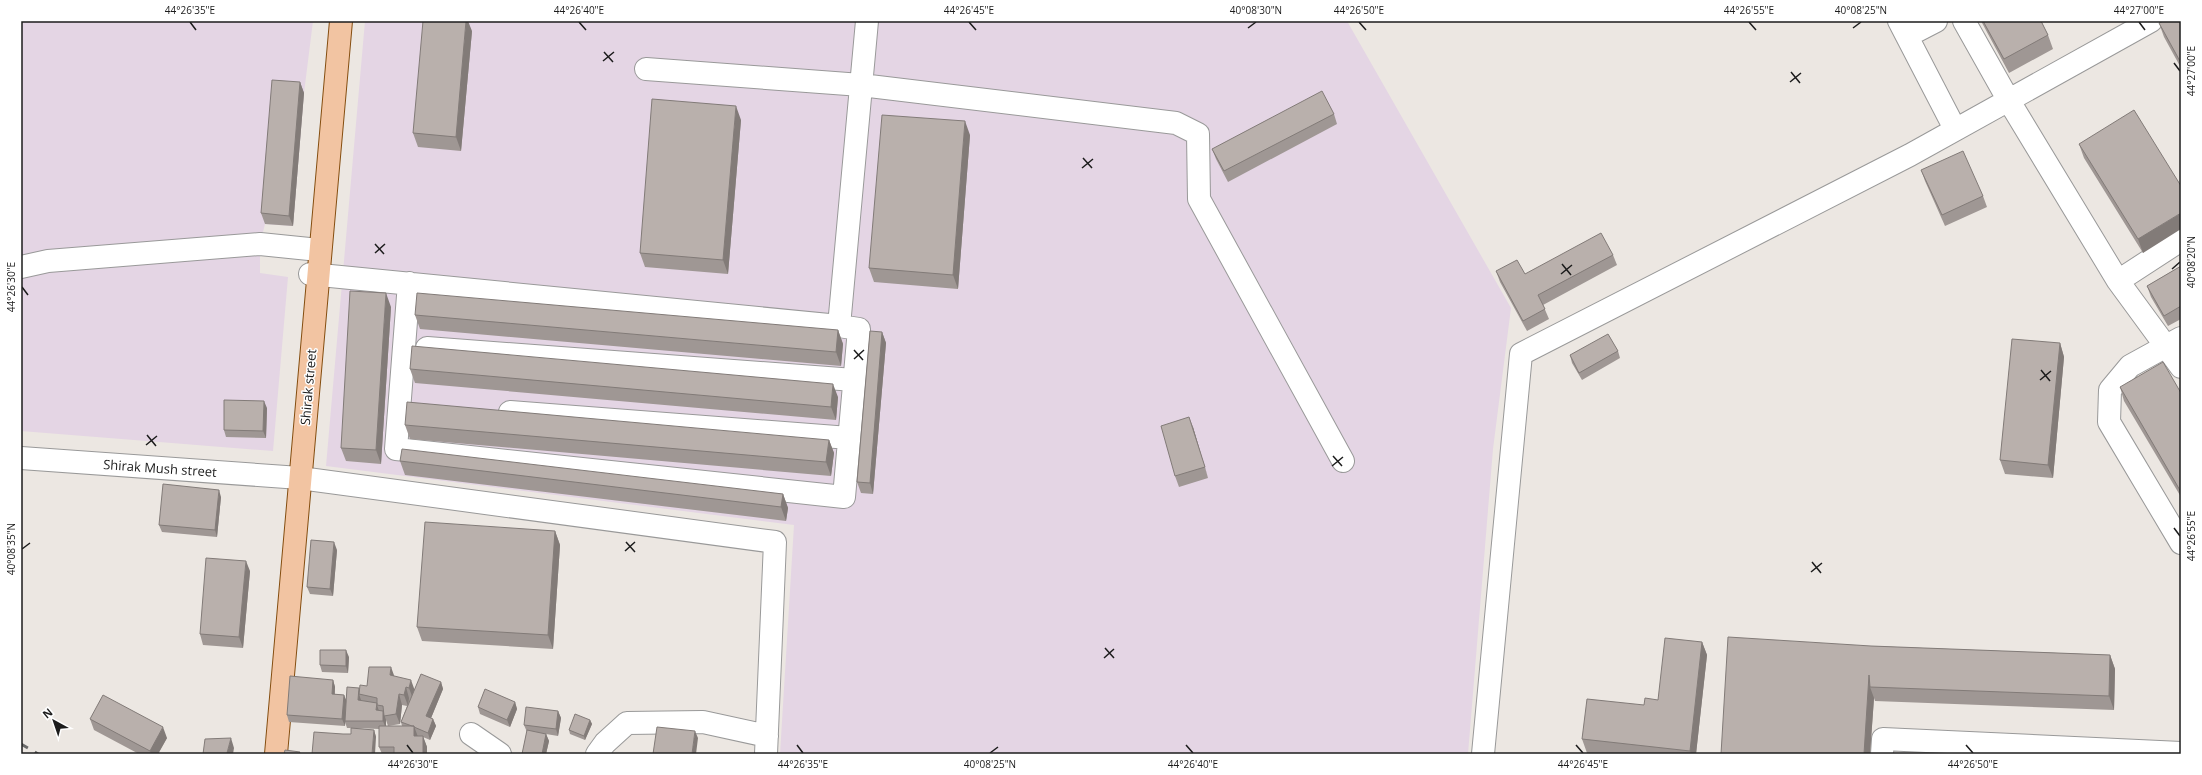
<svg xmlns="http://www.w3.org/2000/svg" width="2202" height="775" font-family="'Open Sans',sans-serif">
<style>
.industrial{fill:#e4d5e4}
.lines{fill:none;stroke-linecap:round;stroke-linejoin:round}
.minor-casing{stroke:#999;stroke-width:24}
.major-casing{stroke:#844d0f;stroke-width:24}
.minor{stroke:#fff;stroke-width:22}
.major{stroke:#f2c4a2;stroke-width:22}
.rail{stroke:#6a6a6a;stroke-width:3;stroke-dasharray:8 8;stroke-linecap:butt}
.wall{fill:#9f9794;fill-rule:evenodd}
.shaded-wall{fill:#827b78}
.building{fill:#b9b0ac;stroke:#827b78}
.ticks{fill:none;stroke:#1c1c1c;stroke-width:1.5}
.labels{text-anchor:middle;dominant-baseline:central;stroke-width:3;stroke-linejoin:round;paint-order:stroke}
.street-label{font-size:13px;fill:#1c1c1c;stroke:#fff}
.neatline{fill:none;stroke:#1c1c1c;stroke-width:1.5}
.ticks-label{font-size:10px;text-anchor:middle;fill:#1c1c1c}
</style>
<rect width="100%" height="100%" fill="#ece7e2"/>
<path class="industrial" d="M21,21H313L304,93L293,226L265,224L260,244V273L288,277L273,451L21,431Z
M365,21H1347L1511,308L1493,449L1468,754H780L794,525L326,466Z"/>
<g class="lines">
<g class="minor-casing">
<path id="minor" d="M1899,21L1955,129
M1964,21L2009,101L2118,281L2181,367
M1907,36L1936,21
M646,69L861,85L1176,123L1198,134L1199,199L1343,461
M21,267L48,261L260,244L319,250
M310,274L839,326L859,329L844,497L396,449L409,283
M2118,281L2181,240
M839,326L867,21
M2181,338L2130,366L2110,390L2109,422L2181,543
M427,348L854,380
M510,412L849,438
M21,458L300,478L775,542L766,754
M471,734L500,754
M597,754L605,743L627,723L703,722L767,736
M1483,754L1521,354L1910,155L2151,21
M1882,754L1883,739L2181,753"/>
</g>
<g class="major-casing">
<path id="major" d="M276,754L341,21"/>
</g>
<use href="#minor" class="minor"/>
<use href="#major" class="major"/>
<path class="rail" d="M21,744L38,754"/>
</g>
<path class="wall" d="M1981,21H2041L2048,35L2053,49L2009,73Z
M2181,21V68L2164,37L2159,23Z
M472,31L461,151L418,147L413,133Z
M300,82L304,93L293,226L265,224L261,213Z
M1334,114L1337,124L1228,182L1216,159L1212,149Z
M741,120L728,274L645,267L640,253Z
M970,135L958,289L874,282L869,268Z
M2079,144L2181,186L2143,253L2084,158Z
M1921,170L1983,196L1987,207L1945,226L1925,181Z
M1613,255L1617,265L1543,305L1549,319L1527,331L1500,282L1496,271L1525,274Z
M2181,266V319L2168,326L2151,297L2147,286Z
M391,307L381,464L346,461L341,448Z
M415,315L838,330L843,344L841,366L420,329Z
M882,332L886,343L873,494L861,493L857,482Z
M2060,343L2064,357L2053,478L2005,474L2000,460Z
M1618,351L1620,358L1582,380L1572,363L1570,355Z
M410,369L838,397L836,420L415,383Z
M2120,387L2181,393V497L2124,401Z
M267,408L266,438L226,437L224,430Z
M405,425L829,440L834,453L831,476L410,439Z
M1193,427L1208,478L1179,487L1175,476Z
M400,461L783,494L788,508L786,521L405,475Z
M221,497L217,537L162,532L159,525Z
M555,531L560,545L553,649L422,641L417,627Z
M337,550L333,596L310,594L307,587Z
M250,571L243,648L203,645L200,634Z
M1702,642L1707,655L1696,754H1598L1587,753L1582,739L1658,700Z
M1871,646L2110,655L2115,669L2114,710L1875,701L1874,698L1870,754H1721Z
M349,657L348,673L322,672L320,665Z
M395,677L414,690L441,682L443,689L431,718L433,719L436,726L430,740L423,737L427,747V754H382L379,747V729L355,728L374,730L376,737L343,734H351V728H347L345,722V726L289,722L287,715L333,680L335,687V694L344,695L346,701L360,690L367,686ZM402,705L407,706L401,722L402,726H388L400,724ZM386,720L388,726H386Z
M515,702L517,709L510,727L480,714L478,707Z
M558,711L561,718L558,736L546,734L549,741L546,754H522L527,732L524,725Z
M90,719L167,738L158,754H139L94,730Z
M590,720L592,724L585,740L570,734L569,730Z"/>
<path class="shaded-wall" d="M466,21H468L472,31L461,151L456,137Z
M300,82L304,93L293,226L289,216Z
M736,106L741,120L728,274L723,260Z
M965,121L970,135L958,289L953,275Z
M2181,213V229L2143,253L2138,239Z
M386,293L391,307L381,464L376,450Z
M838,330L843,344L841,366L836,352Z
M882,332L886,343L873,494L870,483Z
M2060,343L2064,357L2053,478L2048,465Z
M833,384L838,397L836,420L831,407Z
M264,401L267,408L266,438L263,431Z
M1189,417L1193,427L1208,478L1205,467Z
M829,440L834,453L831,476L826,462Z
M219,490L221,497L217,537L215,530Z
M783,494L788,508L786,521L781,507Z
M555,531L560,545L553,649L548,635Z
M334,542L337,550L333,596L330,589Z
M246,561L250,571L243,648L239,637Z
M1702,642L1707,655L1696,754H1691L1690,751Z
M346,650L349,657L348,673L346,666Z
M2110,655L2115,669L2114,710L2109,696Z
M391,667L395,678L390,675Z
M1869,675L1870,687L1874,698L1870,754H1864Z
M333,680L335,687L334,701L332,694Z
M411,680L415,691L413,699L409,688Z
M441,682L443,689L429,723L426,716Z
M406,687L409,698L408,706L404,695Z
M359,688L361,695L359,694L361,700V707L358,700Z
M399,694L402,705L400,724L396,714Z
M344,695L347,702L345,726L342,719Z
M515,702L517,709L510,727L507,720Z
M377,705L379,711L376,710Z
M383,711L386,720V729L383,721Z
M558,711L561,718L558,736L556,729Z
M433,719L436,726L430,740L428,733Z
M590,720L592,724L585,740L584,736Z
M414,726L418,737L414,736Z
M163,727L167,738L158,754H151L150,751Z
M374,730L376,737L375,754H372Z
M695,731L698,738L696,754H692Z
M546,734L549,741L546,754H542Z
M423,736L427,747V754H423Z
M231,738L234,748L233,754L227,753Z"/>
<path class="building" d="M423,21H466L456,137L413,133Z
M1983,21H2041L2048,35L2004,59Z
M2163,21H2181V63L2159,23Z
M272,80L300,82L289,216L261,213Z
M1322,91L1334,114L1224,171L1212,149Z
M652,99L736,106L723,260L640,253Z
M2134,110L2181,186V213L2138,239L2079,144Z
M882,115L965,121L953,275L869,268Z
M1963,151L1983,196L1942,215L1921,170Z
M1601,233L1613,255L1538,295L1545,309L1523,321L1496,271L1517,260L1525,274Z
M2181,266V306L2164,316L2147,286Z
M350,291L386,293L376,450L341,448Z
M417,293L838,330L836,352L415,315Z
M870,331L882,332L870,483L857,482Z
M1608,334L1618,351L1579,373L1570,355Z
M2012,339L2060,343L2048,465L2000,460Z
M412,346L833,384L831,407L410,369Z
M2163,362L2181,393V492L2120,387Z
M224,400L264,401L263,431L224,430Z
M407,402L829,440L826,462L405,425Z
M1189,417L1205,467L1175,476L1161,426Z
M402,449L783,494L781,507L400,461Z
M163,484L219,490L215,530L159,525Z
M425,522L555,531L548,635L417,627Z
M311,540L334,542L330,589L307,587Z
M206,558L246,561L239,637L200,634Z
M1728,637L1871,646L2110,655L2109,696L1870,687L1869,675L1864,754H1721Z
M1665,638L1702,642L1690,751L1582,739L1587,699L1644,705L1645,698L1658,700Z
M320,650H346V666L320,665Z
M369,667H391L390,675L411,680L409,688L406,687L404,695L399,694L396,714L384,716L383,706L377,705V698L359,694L360,685L367,686Z
M421,674L441,682L426,716L433,719L428,733L414,727V726H412L401,722Z
M290,676L333,680L332,694L344,695L342,719L287,715Z
M347,687L359,688L358,700L377,703L376,710L383,711V721H345Z
M485,689L515,702L507,720L478,707Z
M103,695L163,727L150,751L90,719Z
M526,707L558,711L556,729L524,725Z
M575,714L590,720L584,736L569,730Z
M379,726H414V736H423V754H394V747H379Z
M657,727L695,731L692,754H653Z
M351,728L374,730L372,754H312L314,732L343,734H351Z
M527,730L546,734L542,754H522Z
M231,738L227,753L233,754H203L205,739Z
M285,750L300,752L299,754H284Z"/>
<path class="ticks" d="M190,22L196,30M579,22L586,30M969,22L976,30M1359,22L1366,30M1749,22L1756,30M2139,22L2145,30M1248,28L1256,22M1853,28L1861,22M604,52L613,62M603,61L614,52M2174,63L2180,71M1791,72L1800,83M1790,82L1801,73M1083,158L1092,168M1082,168L1093,159M375,244L384,254M375,253L385,244M1562,264L1571,275M2172,269L2180,262M1561,274L1572,265M22,287L28,295M854,350L863,360M854,359L864,350M2041,370L2050,381M2040,380L2051,371M147,435L156,446M146,445L157,436M1333,456L1342,466M1332,466L1343,457M2174,528L2180,536M626,542L635,552M22,549L30,543M625,551L635,542M1812,562L1821,573M1811,572L1822,563M1105,648L1114,658M1104,658L1114,649M407,745L413,753M797,745L803,753M1186,745L1193,753M1576,745L1583,753M1966,745L1973,753M990,753L998,747"/>
<g class="labels">
<g class="street-label">
<text transform="translate(308 387) rotate(-85)">Shirak street</text>
<text transform="translate(160 468) rotate(4)">Shirak Mush street</text>
</g>
</g>
<rect width="2202" height="775" fill="none" stroke="#ffffff" stroke-width="44"/>
<g transform="translate(54 721) rotate(320)" stroke="#ffffff" stroke-width="3" paint-order="stroke">
<path d="M0-3L7 15L0 10L-7 15Z" fill="#1c1c1c"/>
<text y="-6" font-size="11" font-weight="bold" text-anchor="middle" fill="#1c1c1c">N</text>
</g>
<rect x="22" y="22" width="2158" height="731" class="neatline"/>
<g class="ticks-label">
<text x="190" y="14">44°26'35"E</text>
<text x="579" y="14">44°26'40"E</text>
<text x="969" y="14">44°26'45"E</text>
<text x="1256" y="14">40°08'30"N</text>
<text x="1359" y="14">44°26'50"E</text>
<text x="1749" y="14">44°26'55"E</text>
<text x="1861" y="14">40°08'25"N</text>
<text x="2139" y="14">44°27'00"E</text>
<text transform="translate(2191 71) rotate(-90)" y="4">44°27'00"E</text>
<text transform="translate(2191 262) rotate(-90)" y="4">40°08'20"N</text>
<text transform="translate(11 287) rotate(-90)" y="4">44°26'30"E</text>
<text transform="translate(2191 536) rotate(-90)" y="4">44°26'55"E</text>
<text transform="translate(11 549) rotate(-90)" y="4">40°08'35"N</text>
<text x="413" y="768">44°26'30"E</text>
<text x="803" y="768">44°26'35"E</text>
<text x="990" y="768">40°08'25"N</text>
<text x="1193" y="768">44°26'40"E</text>
<text x="1583" y="768">44°26'45"E</text>
<text x="1973" y="768">44°26'50"E</text>
</g>
</svg>
